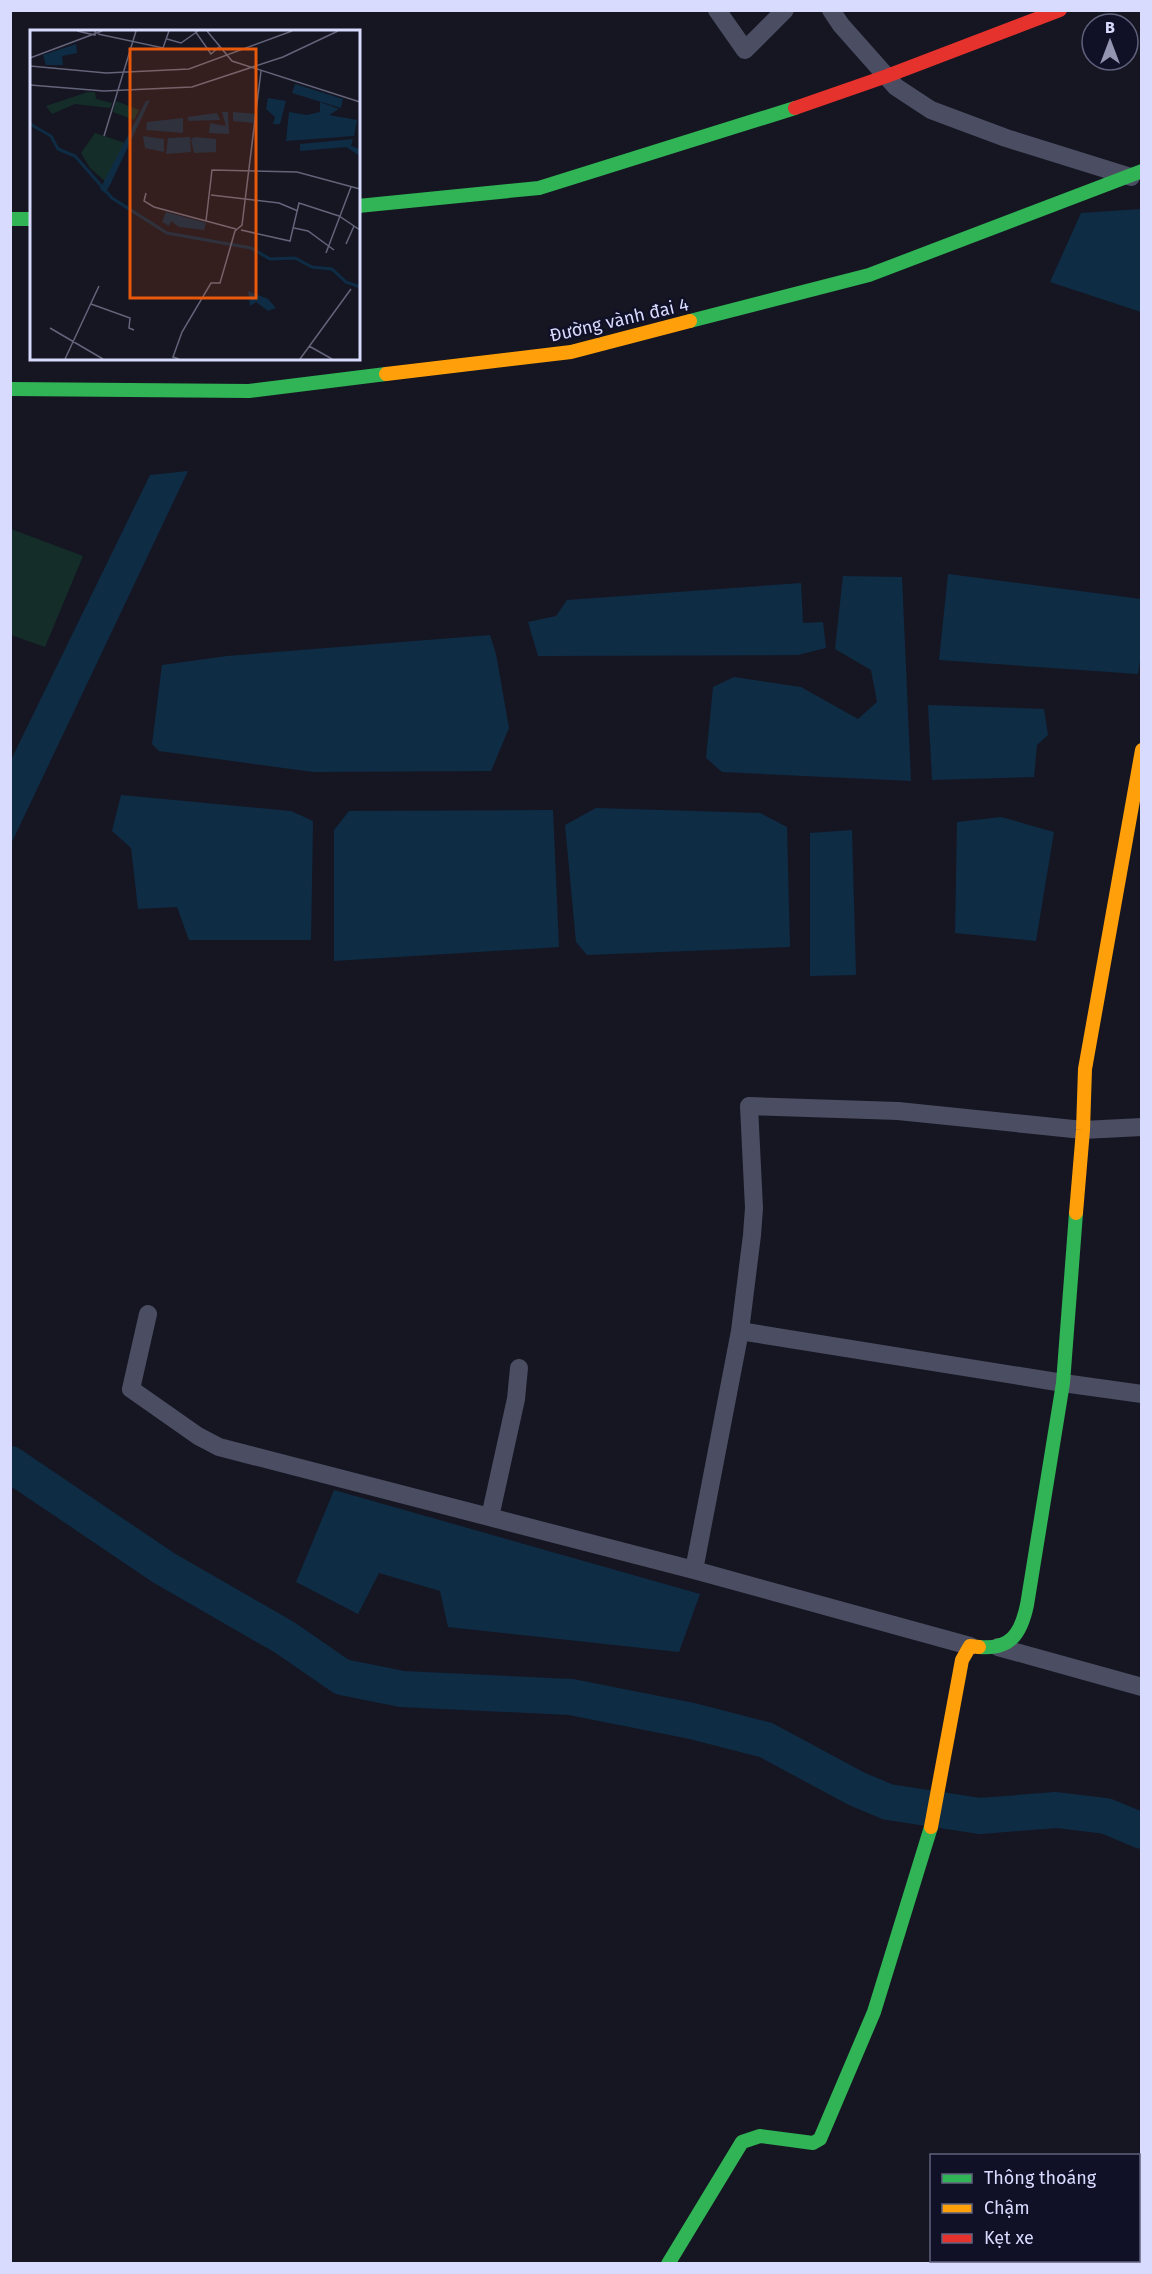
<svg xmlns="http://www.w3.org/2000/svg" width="1152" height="2274" font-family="'Fira Sans',sans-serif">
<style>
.green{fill:#142d29}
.water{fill:#0f2c45}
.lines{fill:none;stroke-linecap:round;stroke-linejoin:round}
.river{stroke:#0f2c45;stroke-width:36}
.street{stroke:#4b4e62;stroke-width:18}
.fast{stroke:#30b455;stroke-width:14}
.slow{stroke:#ff9f0a;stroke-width:14}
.jam{stroke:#e5322d;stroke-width:14}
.labels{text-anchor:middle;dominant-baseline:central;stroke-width:5;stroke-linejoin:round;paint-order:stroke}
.street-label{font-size:18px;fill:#d8dafe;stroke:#101127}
.inset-river{fill:none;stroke:#0f2c45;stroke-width:3}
.inset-road{fill:none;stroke:#63647a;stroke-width:1.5}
.view{fill:#e8590c;fill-opacity:0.15;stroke:#e8590c;stroke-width:3}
.inset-edge{fill:none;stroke:#d8dafe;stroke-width:3}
</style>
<rect width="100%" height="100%" fill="#151622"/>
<path class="green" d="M11,529L83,556L45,647L11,635Z"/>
<path class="water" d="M1141,209V312L1050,282L1081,213Z
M188,471L11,844V760L150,475Z
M948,574L1141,599V653L1138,674L939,660Z
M843,576L902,577L911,781L722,772L706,758L713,687L734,677L801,687L858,719L877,702L871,670L835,649Z
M801,583L803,623L823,622L826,648L798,655L538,656L528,622L556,616L567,600Z
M490,635L496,654L509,728L491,771L313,772L159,751L152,744L162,665L227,656Z
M928,705L1044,709L1048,735L1037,745L1034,777L932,780Z
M121,795L291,811L313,821L311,940H189L177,907L138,909L131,848L112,831Z
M596,808L760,813L787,827L790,947L587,955L576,942L565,825Z
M553,810L559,947L334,961V830L349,811Z
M1001,817L1054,832L1036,941L955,933L957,822Z
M852,830L856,975L810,976V833Z
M334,1490L700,1594L679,1652L448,1627L440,1591L379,1573L358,1614L296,1582Z"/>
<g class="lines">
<path class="river" d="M10,1464L164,1568L284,1637L342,1677L402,1689L571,1697L692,1721L766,1740L857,1789L888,1802L980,1816L1056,1810L1106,1816L1142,1831"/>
<path class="street" d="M717,10L745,50L785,10
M831,10L841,25L896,87L931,110L1006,138L1131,177
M148,1314L131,1389L198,1436L219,1447L694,1570L970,1646
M740,1331L1063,1383L1142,1394
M490,1517L516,1399L519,1368
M694,1570L740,1331L752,1235L754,1208L749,1106L898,1111L1083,1130L1142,1127
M998,1647L1142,1687"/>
<path class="fast" d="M358,206L539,188L795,108
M10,219H32
M690,321L869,275L1142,171
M10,389L249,391L386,374
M979,1647C1011,1650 1021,1633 1027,1605L1063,1383L1076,1213
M668,2264L742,2142L760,2136L813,2143L820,2139L874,2012L931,1827"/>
<path class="slow" d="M386,374L571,352L690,321
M1076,1213L1083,1130L1085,1069L1142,750
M931,1827L962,1660L970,1646L979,1647"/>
<path class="jam" d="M795,108L887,76L1060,10"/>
</g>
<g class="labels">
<g class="street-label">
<text transform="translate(619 320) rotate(-13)">Đường vành đai 4</text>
</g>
</g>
<g transform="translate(30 30)">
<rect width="330" height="330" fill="#151622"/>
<path d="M58,62H65L66,69L82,73L80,78L45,74L22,84L16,76ZM86,71L109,80L104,90L83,82ZM65,103L95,113L76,152L60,138L51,123Z" fill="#142d29"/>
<path d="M46,14L47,23L32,26L33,35H16L13,25ZM265,54L313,69L311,78L262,63ZM238,68L256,71L250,94H243L245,87L236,79ZM120,70L80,155L75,163L70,159L116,71ZM290,72L309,79L299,85L327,90L324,106L256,111L259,82L277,85L290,82ZM192,82H198L199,104L179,103L180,93L196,96ZM203,82L226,84L224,93L203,91ZM187,83L190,90H187L159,91L157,87ZM153,88V103L116,100L117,92ZM113,106L134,109V122L115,118ZM160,107L161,122L136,124L138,108ZM165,107L186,109V122L164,123L161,109ZM323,109L321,116L330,119V126L316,117L270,121V114ZM136,182L176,193L174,200L149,197L141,191L139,196L132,192ZM218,261L238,269L246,278L238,281L226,272L220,276Z" fill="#0f2c45"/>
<path class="inset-river" d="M0,94L21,106L28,119L45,126L82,168L137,203L221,218L240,229L265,228L282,237L302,239L316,252L330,257"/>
<path class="inset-road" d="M47,1L65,5V1M165,1L181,24L189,17M177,1L202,31L330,72M68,4L133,18L139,1M137,9L151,13L168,1M0,28L72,1M0,36L76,43L159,39L262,1M0,55L74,61L162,57L253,27L308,1M74,106L106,1M116,163L114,171L124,177L206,199M181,165L249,173L268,181M176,191L182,140L267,142L330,159M264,198L278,201L304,220M211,200L260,211L269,173L309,186L330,200M316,214L324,196M296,223L321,157M61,274L100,288L99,298L104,300M20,298L73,329M279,316L302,329M35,329L69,256M149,329L143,327L152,302L181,253H190L205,201L212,195L231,41M270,329L321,259"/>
<path class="view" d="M100,19H226V268H100Z"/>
<rect width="330" height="330" class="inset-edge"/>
</g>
<rect width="1152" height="2274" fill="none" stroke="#d8dafe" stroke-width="24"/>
<rect x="930" y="2154" width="210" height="108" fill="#101127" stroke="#60617d" stroke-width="1.5"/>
<rect x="942" y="2174" width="30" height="9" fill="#30b455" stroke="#60617d" stroke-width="1.5"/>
<text x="984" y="2184" font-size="18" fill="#d8dafe">Thông thoáng</text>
<rect x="942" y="2204" width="30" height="9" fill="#ff9f0a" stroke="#60617d" stroke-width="1.5"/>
<text x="984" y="2214" font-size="18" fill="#d8dafe">Chậm</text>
<rect x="942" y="2234" width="30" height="9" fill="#e5322d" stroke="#60617d" stroke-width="1.5"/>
<text x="984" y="2244" font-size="18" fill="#d8dafe">Kẹt xe</text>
<g transform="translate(1110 42)"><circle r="28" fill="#101127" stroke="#60617d" stroke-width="1.5"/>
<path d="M0-4.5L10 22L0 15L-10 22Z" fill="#9495b1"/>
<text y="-9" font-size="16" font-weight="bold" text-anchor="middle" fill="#d8dafe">B</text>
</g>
</svg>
